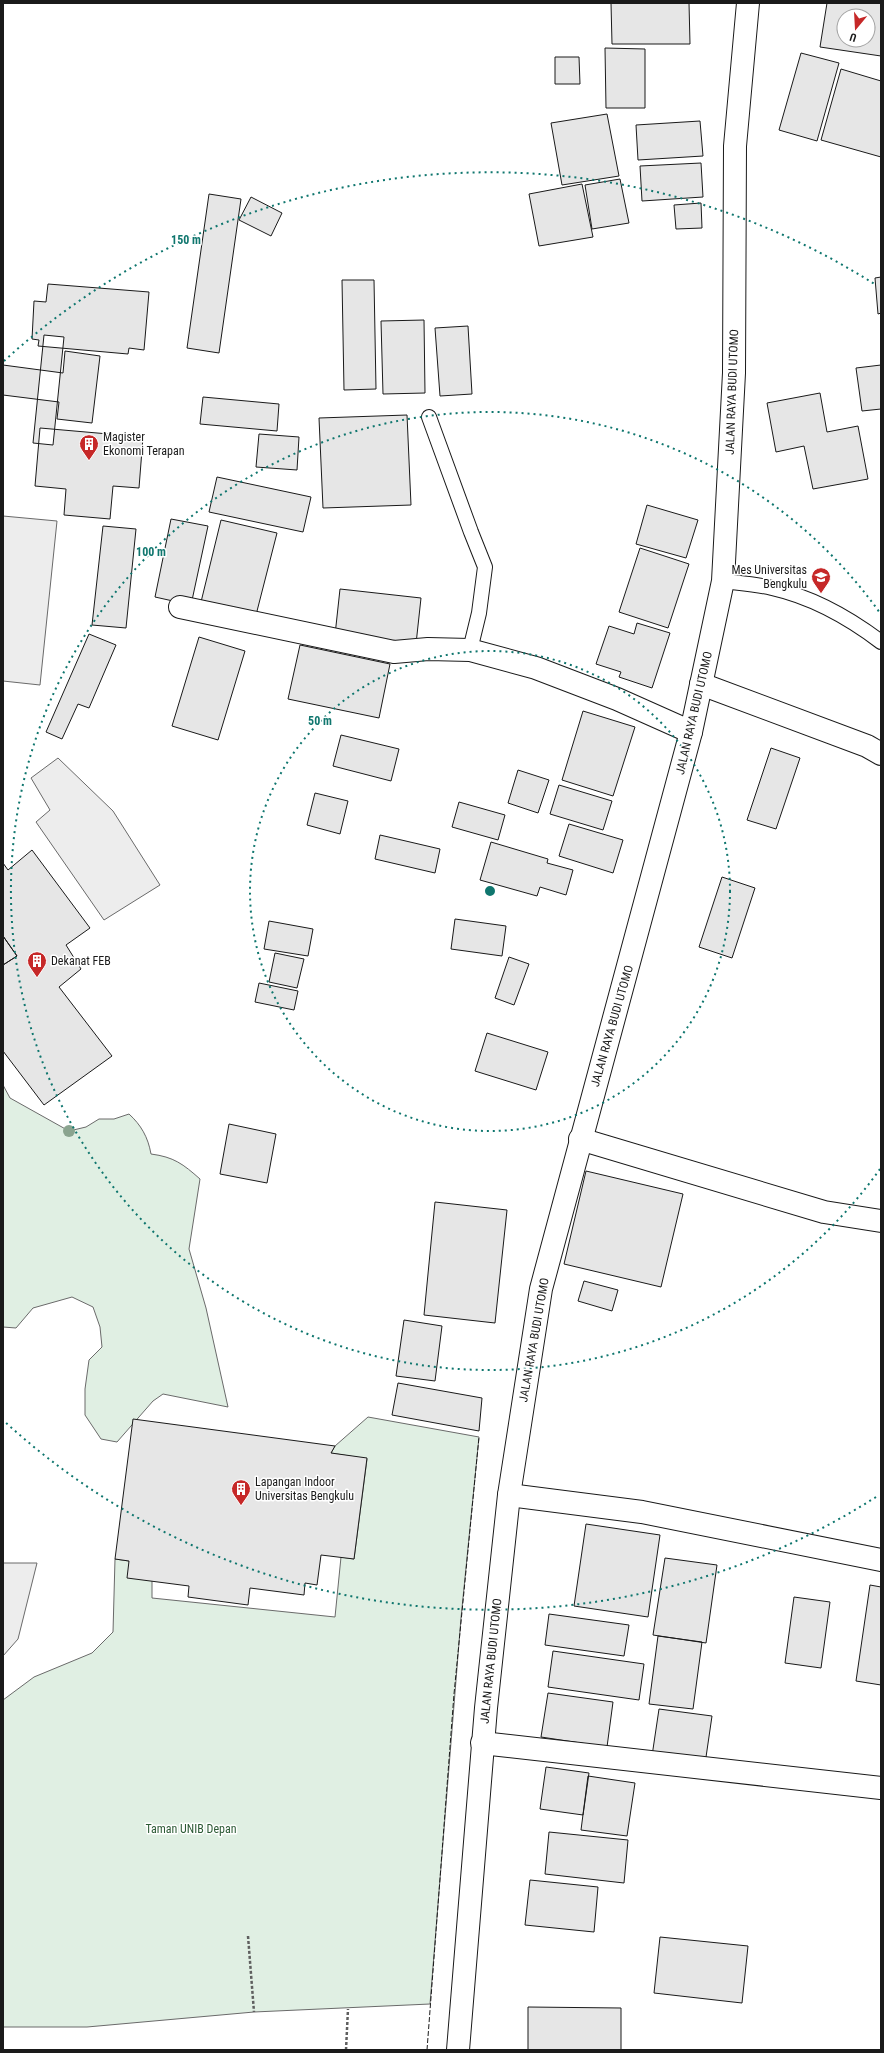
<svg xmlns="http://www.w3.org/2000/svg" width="884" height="2053" font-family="'Roboto Condensed',sans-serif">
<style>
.green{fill:#e0efe3;stroke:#6a6a6a}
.parking{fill:#ededed;stroke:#6a6a6a}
.building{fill:#e6e6e6;stroke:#1a1a1a;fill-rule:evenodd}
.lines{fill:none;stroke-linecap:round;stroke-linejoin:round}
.service-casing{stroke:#1a1a1a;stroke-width:16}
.minor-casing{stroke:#1a1a1a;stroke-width:24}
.trunk-casing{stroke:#1a1a1a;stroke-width:24}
.path{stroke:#5f5f5f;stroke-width:2.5;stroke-dasharray:3 2;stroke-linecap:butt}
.service{stroke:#fff;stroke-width:14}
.minor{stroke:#fff;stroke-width:22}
.trunk{stroke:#fff;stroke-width:22}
.fence{stroke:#1a1a1a;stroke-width:1;stroke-dasharray:5 2;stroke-linecap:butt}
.tree{fill:#8aa48f}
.ring{fill:none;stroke:#0f766e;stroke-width:2;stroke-dasharray:2 4}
.labels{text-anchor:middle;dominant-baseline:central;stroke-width:3;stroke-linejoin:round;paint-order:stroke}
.street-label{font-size:12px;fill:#1a1a1a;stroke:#fff}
.poi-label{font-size:12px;fill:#1a1a1a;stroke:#fff;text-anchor:start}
.park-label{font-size:12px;fill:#2b5a34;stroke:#fff}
.centre{fill:#0f766e;stroke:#fff;stroke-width:2}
.ring-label{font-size:12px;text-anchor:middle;font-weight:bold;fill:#0f766e;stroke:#fff;stroke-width:3;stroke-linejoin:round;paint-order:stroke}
</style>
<rect width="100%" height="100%" fill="#fff"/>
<path class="green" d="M3,1085L10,1098L69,1131L86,1127L99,1119H114L129,1114C141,1125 148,1137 151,1154C174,1157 183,1164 200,1179L189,1249L206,1308L228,1407L163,1394L153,1401L117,1442L101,1439L85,1415V1389L89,1360L102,1347L100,1327L93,1307L72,1297L33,1308L16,1328L3,1327Z
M368,1417L479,1437L461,1618L430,2004L254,2012L87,2027H3V1700L34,1677L92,1653L113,1632L115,1559L129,1561L152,1580V1598L335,1617L341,1557L354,1559L367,1459L331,1453L335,1446Z"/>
<path class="parking" d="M3,516L57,521L40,685L3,681Z
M58,758L113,811L160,885L104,920L36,822L50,810L31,778Z
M3,1563H37L18,1639L3,1656Z"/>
<path class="building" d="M611,3H689L690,44H612Z
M827,3H881V56L820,47ZM844,16H868V40H844Z
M605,48L645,49V108H606Z
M801,53L839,63L817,141L779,130Z
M555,57H579L580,84H555Z
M841,69L881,81V157L821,140Z
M607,114L619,176L562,185L551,123Z
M700,121L703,156L638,160L636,125Z
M701,163L703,197L642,201L640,166Z
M620,179L629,223L592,229L585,185Z
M582,184L593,237L539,246L529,194Z
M209,194L241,199L219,353L187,348Z
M251,197L282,213L271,236L239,220Z
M701,203L702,228L676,229L674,205Z
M881,277V313L878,314L875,278Z
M342,280H374L376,389L344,390Z
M48,284L149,292L144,350L129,348L128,354L38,346L39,340L32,339L34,301L46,302Z
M424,320L425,393L383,394L381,321Z
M468,326L472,394L440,396L435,328Z
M44,335L64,337L53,445L33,443Z
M65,351L100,356L92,423L57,419L59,402L3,395V365L63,373Z
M881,365V409L862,411L856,368Z
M820,393L827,432L858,426L868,479L813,489L804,446L776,452L767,403Z
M203,397L279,404L277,431L200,424Z
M407,415L411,505L323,508L319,418Z
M40,428L143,437L139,488L113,486L110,519L64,515L66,489L35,486Z
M259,434L299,437L297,470L256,467Z
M217,477L311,497L303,532L209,512Z
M647,505L698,520L686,558L636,544Z
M171,519L208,526L191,605L155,597Z
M221,520L277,533L256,615L201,602Z
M103,526L136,529L126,628L92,625Z
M640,548L689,564L668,628L619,612Z
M340,589L421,598L416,644L335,635Z
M637,623L670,633L652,688L619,677L621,672L596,664L609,626L634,634Z
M89,634L116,645L89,708L78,704L62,739L46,732Z
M199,637L245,651L218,740L172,726Z
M300,645L390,664L379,718L288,699Z
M583,711L635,727L613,796L562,780Z
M341,735L399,749L391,781L333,766Z
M771,748L800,758L776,829L747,820Z
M518,770L549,780L538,813L508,803Z
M559,785L612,801L603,830L550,814Z
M315,793L348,801L340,834L307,825Z
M459,802L505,815L498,840L452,827Z
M569,824L623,840L613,873L559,856Z
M380,835L440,849L435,873L375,859Z
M491,842L548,859L547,863L573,870L566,895L540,887L537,896L480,880Z
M32,850L90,928L66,945L81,969L59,987L112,1056L44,1105L3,1051V965L17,956L3,936V863L8,870Z
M722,877L755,888L732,958L699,947Z
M455,919L506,926L502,956L451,949Z
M269,921L313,929L308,956L264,949Z
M3,936L17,956L3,965Z
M275,953L304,959L297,988L269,982Z
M509,957L529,964L514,1005L495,998Z
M259,983L298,991L294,1010L255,1002Z
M487,1033L548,1052L536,1090L475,1071Z
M229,1124L276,1134L267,1183L220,1174Z
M586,1171L683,1194L661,1287L564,1264Z
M435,1202L507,1210L495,1323L424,1315Z
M584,1281L618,1290L612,1311L578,1301Z
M404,1320L442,1326L435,1381L396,1376Z
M398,1383L482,1398L479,1431L392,1415Z
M133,1419L335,1446L331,1453L367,1458L354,1559L321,1555L317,1585L305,1583L304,1595L250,1588L248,1605L188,1597L189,1586L127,1578L129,1561L115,1559Z
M586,1524L660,1535L648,1617L574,1606Z
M665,1558L717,1565L706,1643L653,1635Z
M870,1585L881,1587V1685L856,1681Z
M794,1597L830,1602L821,1668L785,1663Z
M549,1614L629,1625L624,1656L545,1645Z
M658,1636L702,1642L693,1709L649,1704Z
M553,1651L644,1664L639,1700L548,1687Z
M548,1693L613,1702L607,1747L541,1737Z
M659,1709L712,1716L705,1764L652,1756Z
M546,1767L589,1773L583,1815L540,1809Z
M588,1776L635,1783L627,1836L581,1830Z
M549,1832L628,1840L624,1883L545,1874Z
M530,1880L598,1887L594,1932L525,1925Z
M660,1937L748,1946L742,2003L654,1993Z
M528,2007L621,2008V2050H528Z"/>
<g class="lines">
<g class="service-casing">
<path id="service" d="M429,417L471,532L485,567L479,613L470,650
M723,581C739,583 756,584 772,588C812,597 848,617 881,642"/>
</g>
<g class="minor-casing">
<path id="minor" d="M180,607L394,652L428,649L470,650L536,668L617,699L691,732
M701,684L867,746L881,754
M580,1139L824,1212L881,1221
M509,1495L642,1512L881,1560
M482,1743L881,1788"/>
</g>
<g class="trunk-casing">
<path id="trunk" d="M458,2050L486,1708L509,1495L541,1289L691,732L723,581L734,373L735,146L748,3"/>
</g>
<path class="path" d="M248,1936L254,2012
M346,2050L348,2009"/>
<use href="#service" class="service"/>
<use href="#minor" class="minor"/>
<use href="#trunk" class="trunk"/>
<path class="fence" d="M427,2050L454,1694L479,1437"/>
</g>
<circle class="tree" cx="69" cy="1131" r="6"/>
<g class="ring">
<circle cx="490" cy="891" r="240"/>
<path d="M880 1169A479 479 0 1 1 880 613"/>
<path d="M876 1497A719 719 0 0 1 4 1421M4 361A719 719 0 0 1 876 285"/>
</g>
<defs>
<g id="building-pin" transform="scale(1)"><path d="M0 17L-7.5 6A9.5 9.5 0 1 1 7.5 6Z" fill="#c62828" stroke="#fff"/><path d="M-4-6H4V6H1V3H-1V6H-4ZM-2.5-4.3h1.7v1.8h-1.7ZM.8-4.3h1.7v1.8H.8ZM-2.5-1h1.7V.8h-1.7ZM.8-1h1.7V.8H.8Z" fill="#fff"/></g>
<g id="university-pin" transform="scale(1)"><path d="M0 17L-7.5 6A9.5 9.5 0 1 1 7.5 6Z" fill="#c62828" stroke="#fff"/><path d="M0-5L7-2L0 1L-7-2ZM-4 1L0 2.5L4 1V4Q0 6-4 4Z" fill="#fff"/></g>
</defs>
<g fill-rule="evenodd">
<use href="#building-pin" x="89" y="444"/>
<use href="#university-pin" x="821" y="577"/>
<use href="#building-pin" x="37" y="961"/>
<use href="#building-pin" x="241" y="1489"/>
</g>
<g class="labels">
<g class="street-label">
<text transform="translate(732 392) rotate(-88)">JALAN RAYA BUDI UTOMO</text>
<text transform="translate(694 713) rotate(-77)">JALAN RAYA BUDI UTOMO</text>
<text transform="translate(612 1026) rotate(-74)">JALAN RAYA BUDI UTOMO</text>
<text transform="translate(534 1340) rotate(-80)">JALAN RAYA BUDI UTOMO</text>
<text transform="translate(491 1661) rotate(-84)">JALAN RAYA BUDI UTOMO</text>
</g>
<g class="poi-label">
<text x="103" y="437">Magister<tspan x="103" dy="14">Ekonomi Terapan</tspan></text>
<text x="807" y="570" text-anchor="end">Mes Universitas<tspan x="807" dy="14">Bengkulu</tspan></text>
<text x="51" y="961">Dekanat FEB</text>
<text x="255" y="1482">Lapangan Indoor<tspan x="255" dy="14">Universitas Bengkulu</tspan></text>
</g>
<g class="park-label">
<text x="191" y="1829">Taman UNIB Depan</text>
</g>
</g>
<circle cx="490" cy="891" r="6" class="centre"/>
<g class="ring-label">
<text x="186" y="244">150 m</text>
<text x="151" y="556">100 m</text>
<text x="320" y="725">50 m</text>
</g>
<rect width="884" height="2053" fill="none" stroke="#1a1a1a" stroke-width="8"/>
<g transform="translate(856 28) rotate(198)"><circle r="19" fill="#ffffff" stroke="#a3a3a3"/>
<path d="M0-3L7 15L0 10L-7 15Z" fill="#c62828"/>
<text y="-6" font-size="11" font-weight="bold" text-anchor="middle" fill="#1a1a1a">U</text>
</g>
</svg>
